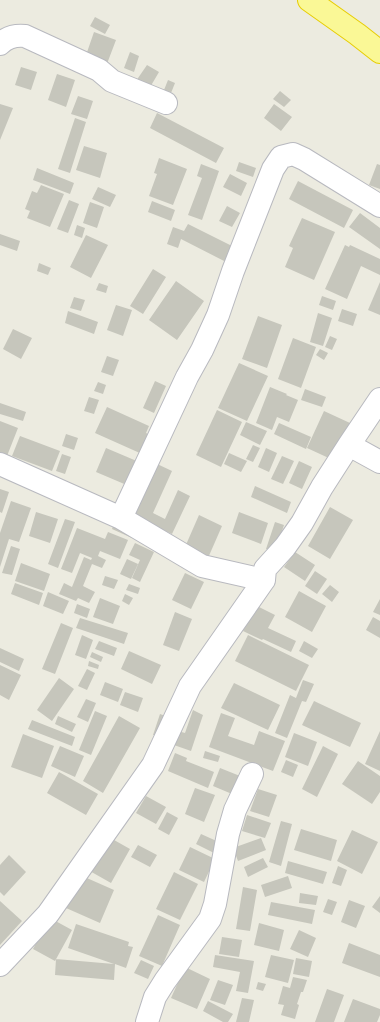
<svg xmlns="http://www.w3.org/2000/svg" width="380" height="1022" font-family="'Work Sans',sans-serif">
<style>
.building{fill:#c6c6bc}
.lines{fill:none;stroke-linecap:round;stroke-linejoin:round}
.minor-casing{stroke:#b8b9bf;stroke-width:24}
.trunk-casing{stroke:#e7cd04;stroke-width:24}
.minor{stroke:#fff;stroke-width:22}
.trunk{stroke:#faf896;stroke-width:22}
</style>
<rect width="100%" height="100%" fill="#ecebe0"/>
<path class="building" d="M95,17L110,25L105,34L90,26Z
M94,32L116,40L105,69L84,61Z
M130,52L139,56L134,72L124,68Z
M147,65L159,72L149,89L136,81Z
M21,67L37,72L31,90L15,85Z
M57,74L75,80L66,107L48,100Z
M168,80L175,83L169,98L162,95Z
M280,91L291,100L284,107L273,99Z
M78,96L93,101L87,119L71,114Z
M0,104L13,108L0,140Z
M274,104L292,117L281,131L264,118Z
M157,113L224,148L216,163L150,128Z
M75,118L86,122L70,173L58,169Z
M84,146L107,153L100,178L76,170Z
M159,158L187,169L173,205L149,196L157,174L154,173Z
M239,162L256,168L253,177L236,171Z
M201,164L219,171L202,220L188,215L202,178L197,176Z
M377,164L380,165V189L369,185Z
M37,168L74,183L70,194L33,180Z
M230,174L247,183L241,196L223,187Z
M298,181L353,210L344,228L289,199Z
M41,185L64,194L50,227L27,218L30,211L25,209L32,191L37,193Z
M98,187L116,195L110,207L92,199Z
M69,200L79,204L68,233L57,229Z
M152,201L175,210L171,221L148,212Z
M90,202L104,207L97,228L83,223Z
M227,206L240,213L232,227L219,221Z
M360,213L380,228V249L349,227Z
M302,218L335,232L314,280L285,267L293,248L289,246Z
M188,224L236,248L228,263L181,239L178,248L167,244L173,227L184,231Z
M77,225L85,228L82,238L74,235Z
M0,234L20,241L17,251L0,245Z
M86,235L108,245L91,278L70,267Z
M345,245L349,247L350,245L380,259V275L361,266L347,299L325,289Z
M39,263L51,268L48,275L37,271Z
M153,269L166,277L143,314L130,306Z
M176,281L204,301L177,340L149,320Z
M380,282V315L368,310Z
M99,283L108,286L106,293L96,290Z
M322,296L336,301L333,310L319,305Z
M74,297L85,300L81,311L70,308Z
M116,305L132,310L123,336L107,330Z
M342,309L357,314L353,326L338,321Z
M68,311L98,322L94,334L65,323Z
M318,313L332,318L323,346L310,342Z
M258,316L282,325L267,368L242,359Z
M13,329L32,338L21,359L3,349Z
M330,336L337,339L332,350L325,347Z
M293,338L316,347L301,388L278,379Z
M320,349L328,353L324,360L316,355Z
M107,356L119,360L113,376L101,372Z
M239,363L268,376L247,421L218,408Z
M155,381L166,386L154,413L143,408Z
M98,382L106,385L103,394L94,391Z
M270,387L287,394L286,395L298,400L289,422L277,417L272,430L256,423Z
M305,389L326,397L322,407L301,400Z
M89,397L99,400L94,414L84,411Z
M0,403L26,412L23,421L0,414Z
M107,407L149,426L146,433L150,435L142,454L95,433Z
M217,410L242,422L221,467L196,455Z
M324,411L350,423L333,460L307,448Z
M0,421L18,428L7,456L0,453Z
M246,422L267,431L260,445L240,435Z
M279,423L311,437L306,449L274,434Z
M66,434L78,438L74,450L62,446Z
M20,436L60,451L52,471L12,456Z
M253,445L260,448L253,462L246,459Z
M106,448L139,462L129,486L96,472Z
M266,448L277,453L269,472L258,467Z
M229,453L247,461L241,472L224,464Z
M62,454L71,457L65,474L56,471Z
M282,456L294,461L283,484L271,479Z
M299,461L312,467L302,489L289,483Z
M155,463L172,471L153,513L165,519L178,490L190,496L172,534L133,516Z
M255,486L291,502L287,513L251,497Z
M0,489L9,492L2,513L0,512Z
M11,501L31,508L19,542L9,539L0,567V533Z
M330,507L353,520L330,559L308,546Z
M36,512L58,519L50,543L29,536Z
M239,512L268,523L261,544L232,533Z
M199,515L222,526L208,558L185,547Z
M65,519L75,522L58,568L48,564Z
M115,522L136,531L132,538L112,529Z
M275,522L284,525L275,552L266,549Z
M77,528L105,539L108,532L128,540L120,559L100,551L98,556L106,560L102,568L92,564L83,586L95,592L89,603L78,598L76,601L59,594L64,583L72,587L84,557L91,560L92,558L80,553L72,573L61,569Z
M135,543L154,552L140,582L132,578L140,560L129,555Z
M11,546L20,549L12,575L2,573Z
M295,552L315,565L305,581L284,567Z
M127,559L138,564L131,579L120,574Z
M21,563L50,574L44,591L15,581Z
M315,571L327,579L317,594L305,586Z
M185,573L204,582L191,609L172,600Z
M105,576L118,580L114,589L102,585Z
M15,583L43,593L39,605L11,594Z
M129,584L140,588L138,594L126,590Z
M330,585L339,592L332,602L322,594Z
M299,591L326,606L312,632L285,617Z
M48,592L69,601L63,614L43,606Z
M125,594L133,598L129,605L122,601Z
M100,598L120,606L113,624L93,617Z
M380,599V615L373,612Z
M77,604L90,609L87,618L74,613Z
M255,605L275,615L268,628L296,641L291,652L263,639L262,640L243,631Z
M175,612L192,619L179,651L163,645Z
M373,617L380,621V638L366,630Z
M80,618L128,633L124,644L76,628Z
M61,623L73,628L55,674L42,669Z
M82,635L93,640L86,659L75,655Z
M248,635L309,665L296,691L235,661Z
M99,641L117,648L114,656L95,649Z
M304,641L318,649L312,658L299,651Z
M0,648L24,659L19,671L0,662Z
M129,651L161,665L152,684L121,669Z
M92,652L103,657L101,662L90,657Z
M89,661L99,665L98,669L88,666Z
M0,665L21,675L9,700L0,695Z
M87,669L95,673L87,690L78,686Z
M59,678L74,689L52,721L37,710Z
M303,680L314,684L306,702L302,701L287,738L275,733L290,695L296,698Z
M105,682L123,689L118,702L100,695Z
M234,683L280,705L268,730L221,708Z
M125,692L143,698L138,712L120,705Z
M86,699L96,703L88,722L77,717Z
M314,701L361,723L350,747L302,725Z
M193,710L203,715L191,751L154,738L155,735H153L160,714L174,719L171,729L185,733Z
M95,711L107,716L91,755L79,750Z
M221,713L235,718L228,736L254,745L259,731L285,741L273,771L209,747Z
M58,716L76,724L72,732L55,724Z
M119,716L140,728L103,793L83,781Z
M32,720L75,737L72,746L28,729Z
M380,731V771L365,764Z
M294,733L317,742L308,766L285,757Z
M23,734L54,746L42,778L11,767Z
M60,746L84,756L75,777L51,766Z
M323,746L338,754L317,797L302,789Z
M205,751L220,756L218,762L203,758Z
M175,753L187,758L186,761L214,772L208,788L168,771Z
M286,760L298,765L293,777L281,772Z
M358,761L380,776V792L372,804L342,784Z
M220,768L240,776L232,794L213,786Z
M59,772L98,794L86,815L47,793Z
M195,788L215,795L204,822L185,814Z
M258,789L277,795L269,817L250,811Z
M146,796L166,807L156,824L136,813Z
M167,812L178,818L169,835L158,829Z
M247,815L271,823L265,838L242,831Z
M281,821L292,824L281,866L269,862Z
M301,829L337,840L331,861L294,850Z
M352,830L378,842L362,874L337,861Z
M201,834L221,843L216,854L196,844Z
M107,836L130,849L111,883L88,870Z
M261,838L266,850L238,861L233,848Z
M138,845L157,855L150,867L131,857Z
M190,847L215,859L204,882L179,870Z
M9,855L26,872L4,896L0,892V865Z
M263,858L268,867L248,877L244,867Z
M288,861L327,872L323,884L285,873Z
M338,866L347,870L341,886L332,883Z
M174,872L198,884L180,920L156,909Z
M80,875L114,890L100,923L66,908Z
M288,876L292,888L265,897L261,885Z
M243,887L257,890L250,931L236,929Z
M300,893L318,896L316,905L299,903Z
M380,896V913L372,907Z
M328,899L337,902L332,915L323,912Z
M349,900L365,906L356,928L341,922Z
M0,901L22,921L0,945Z
M271,902L315,910L312,924L268,915Z
M158,915L180,925L162,966L139,956Z
M50,918L72,930L55,961L33,949Z
M259,923L284,930L279,951L254,945Z
M76,924L129,942L128,946L133,947L126,968L115,964L114,980L55,975L56,959L114,964L68,948Z
M299,930L316,938L308,957L290,949Z
M222,937L242,940L239,957L219,954Z
M349,943L380,955V977L342,963Z
M215,955L254,961L248,993L236,991L240,972L213,967Z
M271,955L294,960L288,983L265,977Z
M296,958L312,961L309,977L293,974Z
M141,960L154,966L148,979L134,973Z
M185,967L210,979L197,1009L171,998Z
M293,977L307,980L303,992H301L297,1004L299,1005L295,1019L281,1015L284,1005L278,1004L283,986L290,988Z
M218,980L233,985L225,1005L210,1000Z
M258,982L266,984L263,991L256,989Z
M327,989L344,995L334,1022H315Z
M242,998L254,1000L249,1022H236Z
M353,999L380,1009V1015L377,1022H344Z
M208,1001L233,1014L228,1022H223L203,1011Z"/>
<g class="lines">
<g class="minor-casing">
<path id="minor" d="M0,44C7,37 15,35 25,36L99,70L112,81L166,103
M349,445L380,399
M0,464L121,518L202,566L264,580L265,569L285,547L302,523L322,487L349,445L380,462
M121,518L187,377L202,350L218,315L233,271L273,169L281,157L293,154L304,159L380,206
M0,965L48,914L153,765L190,686L264,580
M147,1022L155,997L165,981L210,919L215,904L228,834L235,810L252,774"/>
</g>
<g class="trunk-casing">
<path id="trunk" d="M309,0L357,34L380,52"/>
</g>
<use href="#minor" class="minor"/>
<use href="#trunk" class="trunk"/>
</g>
</svg>
